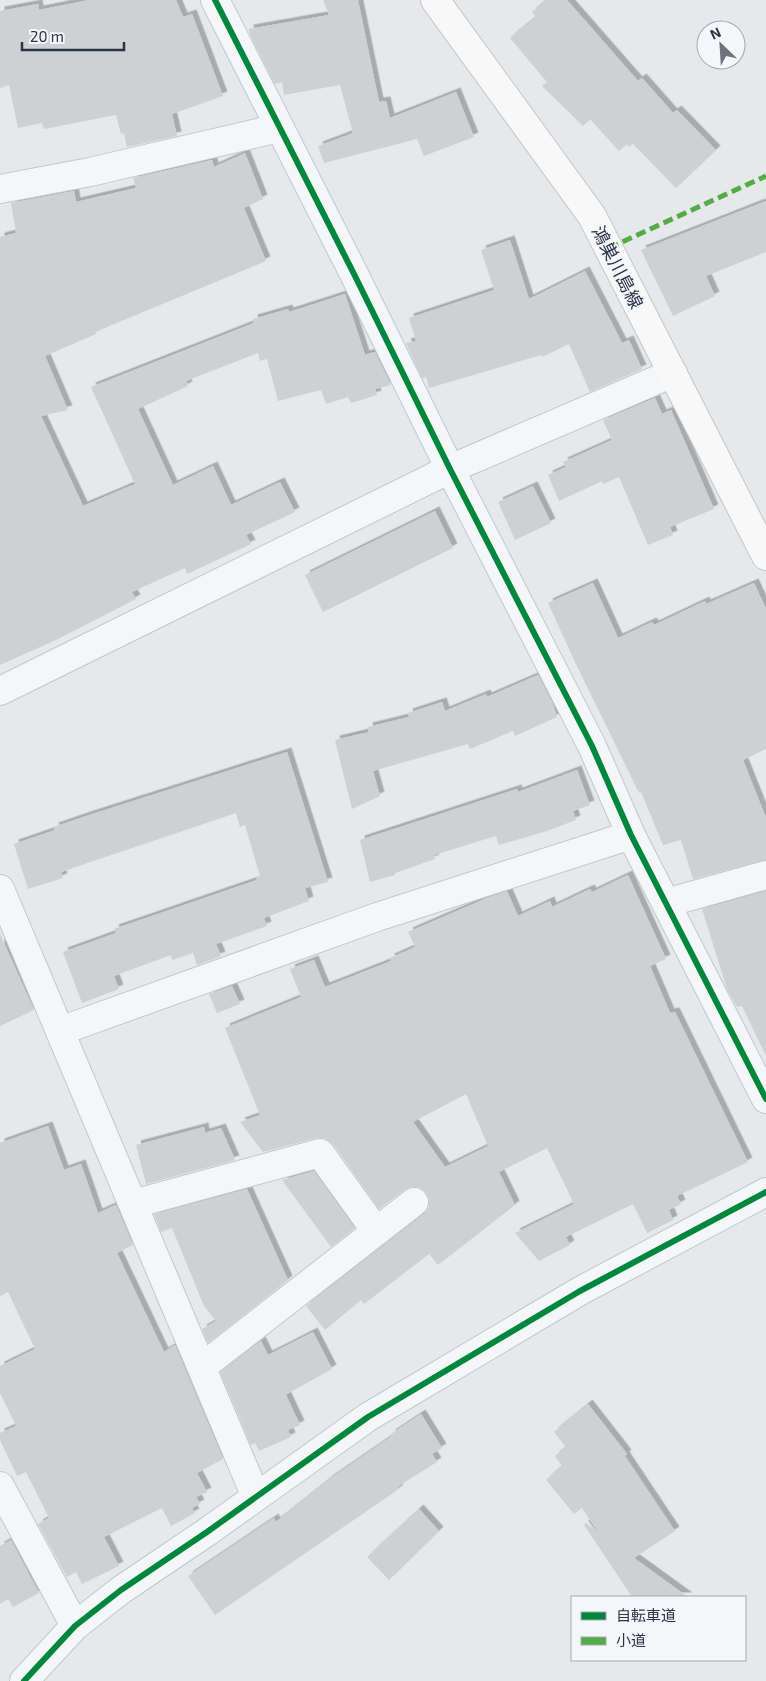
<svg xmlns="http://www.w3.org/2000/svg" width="766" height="1681" font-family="'Exo 2','Noto Sans JP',sans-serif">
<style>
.building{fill:#ced0d3;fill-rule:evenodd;filter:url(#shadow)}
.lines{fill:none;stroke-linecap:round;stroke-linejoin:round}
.street-casing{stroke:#c4c6c8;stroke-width:30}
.primary-casing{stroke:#c2c5c8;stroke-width:30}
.street{stroke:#f5f6f7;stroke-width:28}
.primary{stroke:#f8f8f8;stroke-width:28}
.quiet{stroke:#54ac47;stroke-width:5;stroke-dasharray:10 5;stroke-linecap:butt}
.cycleway-casing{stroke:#f4f6f9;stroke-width:9}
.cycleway{stroke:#00873e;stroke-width:6}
.labels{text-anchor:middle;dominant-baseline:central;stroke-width:4;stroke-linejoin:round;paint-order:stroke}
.street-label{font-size:18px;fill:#2b3445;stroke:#f4f6f9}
</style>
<defs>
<filter id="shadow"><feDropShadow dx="4.5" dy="-4.5" stdDeviation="0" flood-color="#0004"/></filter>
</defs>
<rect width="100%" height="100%" fill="#e6e8ea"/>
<path class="building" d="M89,0H176L183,17L192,14L223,96L172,114L177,136L127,147L124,133L121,134L116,115L44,129L42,123L18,128L9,85L0,88V11L38,4L39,10Z
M323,0H358L379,102L386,101L390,118L456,92L474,137L424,156L417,139L324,163L318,146L353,133L340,85L284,95L282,82L275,84L250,35L249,29L329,15Z
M547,0H567L638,81L642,78L673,113L677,110L716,150L676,188L633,144L629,147L627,144L619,151L590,119L583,126L542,86L547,82L510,38L536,17L532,12Z
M245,153L263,199L244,208L266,261L95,332L96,334L45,356L68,410L41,416L83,506L135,484L91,387L254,323L253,319L288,309L289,312L345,294L365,355L375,352L391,385L375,389L377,395L351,403L348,397L326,404L321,390L278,401L267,359L260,361L258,353L186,381L188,386L138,409L173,485L213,466L231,505L280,482L295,512L246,535L251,544L187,574L185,568L132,592L136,599L58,639L0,665V237L16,233L11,203L74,191L76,202L136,188L133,178L212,160L214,167Z
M766,201V252L706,276L715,296L673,316L641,250Z
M510,240L529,299L585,271L622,343L629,340L642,369L590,392L569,344L542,357L541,355L429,388L426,377L422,378L406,343L416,341L409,318L494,290L481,250Z
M655,398L662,414L671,410L714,509L670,527L673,535L648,545L619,477L603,484L602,481L559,501L548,475L566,467L563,462L612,440L603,420Z
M533,486L551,523L515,540L498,502Z
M435,511L453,548L323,612L305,575Z
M593,583L618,638L652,622L654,625L705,601L706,604L754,583L766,609V749L743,760L766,818V860L693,879L681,840L663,845L641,792L639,793L574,660L548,603Z
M538,675L553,704L557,717L515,736L513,731L470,749L468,744L373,771L380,796L352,809L335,740L369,732L368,727L409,717L408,713L442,702L445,711L486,694L487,697Z
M287,752L328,882L305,888L309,901L264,918L267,926L216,944L221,956L197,965L193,953L172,960L171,955L114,976L119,989L82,1003L63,952L116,933L114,929L257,880L256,877L260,876L245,825L240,827L236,813L61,872L63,878L28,889L14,844L55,830L54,827L86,816Z
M577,770L590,805L573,811L576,820L547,831L499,845L496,836L434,855L435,859L395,873V875L370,882L360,840L517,789L518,792Z
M628,875L666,959L650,966L670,1013L675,1012L748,1162L677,1196L681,1204L669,1210L673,1220L647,1233L633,1204L566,1237L570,1245L539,1261L515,1233L574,1204L547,1148L499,1172L515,1205L438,1265L429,1254L364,1304L361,1300L325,1330L306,1306L424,1214L429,1207V1199L426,1192L420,1188L411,1187L404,1190L379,1209L333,1144L325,1138H316L263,1152L240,1122L260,1115L225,1028L301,997L290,969L314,960L325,987L391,961L390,958L415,947L408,932L487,898L507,891L518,916L550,901L552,907L590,889L592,892ZM466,1094L488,1146L445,1167L413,1122Z
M766,891V1056L742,1006L737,1007L727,989L702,909Z
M0,934L34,1010L0,1026Z
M232,986L240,1004L217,1013L209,994Z
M48,1126L64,1170L81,1164L98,1213L116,1205L133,1245L117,1253L164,1352L175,1345L223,1459L197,1473L207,1492L196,1497L200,1504L192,1508L195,1513L171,1526L162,1508L104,1537L119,1566L82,1584L76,1572L67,1577L38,1524L49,1518L26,1472L17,1476L0,1440V1433L16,1426L0,1393V1366L35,1349L8,1292L0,1296V1143Z
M204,1127L205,1133L221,1128L235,1160L146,1184L136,1145Z
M314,1171L355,1228L331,1247L282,1180Z
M247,1189L288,1280L208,1343L202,1329L216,1321L204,1306L172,1228L161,1232L154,1214Z
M313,1332L332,1369L287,1394L286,1395L300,1425L288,1430L291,1437L259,1451L255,1443L251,1445L220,1372L261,1341L268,1355Z
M588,1404L627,1454L625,1456L675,1531L634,1558L688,1597H632L584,1525L586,1523L598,1532L582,1508L574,1514L546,1480L562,1466L555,1456L566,1447L554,1432Z
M421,1414L442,1448L432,1454L437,1462L397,1487L399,1489L215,1615L188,1576L274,1518L276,1522L331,1478L392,1436L391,1434Z
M419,1509L439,1531L389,1580L367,1557Z
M11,1540L39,1593L13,1607L8,1599L0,1604V1546Z"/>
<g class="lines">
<g class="street-casing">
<path id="street" d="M215,0L354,274L450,469L592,746L631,835L766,1099
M0,189L90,172L279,128
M0,691L450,469L673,373
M0,889L256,1497
M666,903L766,875
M60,1031L377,917L631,835
M133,1204L320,1153L376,1231
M202,1367L414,1202
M0,1486L75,1626
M24,1681L75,1626L121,1590L207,1532L368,1417L580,1291L766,1192"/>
</g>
<g class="primary-casing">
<path id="primary" d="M435,0L592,216L766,556"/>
</g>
<use href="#street" class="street"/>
<use href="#primary" class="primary"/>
<path class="quiet" d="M609,248L766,176"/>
<g class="cycleway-casing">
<path id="cycleway" d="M215,0L354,274L450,469L592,746L631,835L766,1099
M24,1681L75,1626L121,1590L207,1532L368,1417L580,1291L766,1192"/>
</g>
<use href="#cycleway" class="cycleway"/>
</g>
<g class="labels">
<g class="street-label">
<text transform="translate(618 267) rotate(63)">鴻巣川島線</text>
</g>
</g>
<rect x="571" y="1596" width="175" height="65" fill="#f4f6f9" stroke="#a4a8b1"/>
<rect x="581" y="1612" width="25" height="8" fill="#00873e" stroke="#a4a8b1"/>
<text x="616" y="1621" font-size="15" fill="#2b3445">自転車道</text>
<rect x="581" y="1637" width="25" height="8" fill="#54ac47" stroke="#a4a8b1"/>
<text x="616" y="1646" font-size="15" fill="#2b3445">小道</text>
<g transform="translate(721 45) rotate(335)"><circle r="24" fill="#f4f6f9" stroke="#a4a8b1"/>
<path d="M0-4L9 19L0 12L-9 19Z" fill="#6c737f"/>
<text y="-8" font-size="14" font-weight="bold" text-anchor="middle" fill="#2b3445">N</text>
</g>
<path d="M22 42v8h102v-8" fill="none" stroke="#2b3445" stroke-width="2.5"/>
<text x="30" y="42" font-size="15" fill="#2b3445" stroke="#f4f6f9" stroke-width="4" paint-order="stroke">20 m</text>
</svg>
